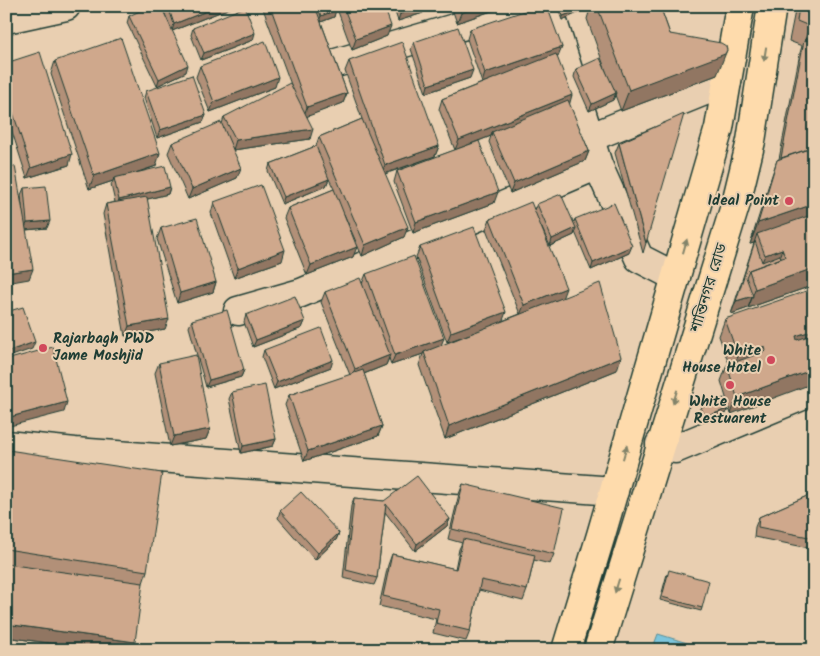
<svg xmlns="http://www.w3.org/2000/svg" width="820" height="656" font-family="Kalam,'Noto Sans Bengali',sans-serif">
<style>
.water{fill:#7cc5dc;stroke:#578f99}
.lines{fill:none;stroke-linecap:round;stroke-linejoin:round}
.minor-casing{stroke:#1f3d34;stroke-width:31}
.major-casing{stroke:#1f3d34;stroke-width:31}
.minor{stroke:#e9cfb1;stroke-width:28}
.major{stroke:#fedbac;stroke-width:28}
.wall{fill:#b29078;stroke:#1f3d34}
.shaded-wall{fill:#917662;stroke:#1f3d34}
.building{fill:#cfa88c;stroke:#1f3d34}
.oneway{fill:#83846a}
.poi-dot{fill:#d1495b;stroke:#e9cfb1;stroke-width:2}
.labels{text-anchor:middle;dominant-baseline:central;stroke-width:4;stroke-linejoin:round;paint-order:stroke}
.poi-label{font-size:15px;font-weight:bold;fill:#1f3d34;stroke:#e9cfb1;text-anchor:end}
.street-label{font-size:15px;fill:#1f3d34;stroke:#e9cfb1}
</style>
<rect width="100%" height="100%" fill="#e9cfb1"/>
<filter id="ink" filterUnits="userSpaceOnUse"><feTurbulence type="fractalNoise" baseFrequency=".02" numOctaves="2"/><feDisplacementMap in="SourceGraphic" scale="10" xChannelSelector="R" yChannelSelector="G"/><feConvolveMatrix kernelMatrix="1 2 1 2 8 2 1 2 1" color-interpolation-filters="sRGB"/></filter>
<g filter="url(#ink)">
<path class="water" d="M658,634L710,650H652Z"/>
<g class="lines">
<g class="minor-casing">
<path id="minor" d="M548,6L598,165L639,258L676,277
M6,19L66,6
M336,63L458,27L540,6
M589,138L727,82
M238,311L301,293L598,165
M660,444L675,449L814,391
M6,445L75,452L614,491"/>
</g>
<g class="major-casing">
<path id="major" d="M566,650L601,535L719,128L740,6
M598,650L736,203L751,141L772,6"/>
</g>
<use href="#minor" class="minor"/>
<use href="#major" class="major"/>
</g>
<path class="wall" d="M162,6H235L172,31L186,72L157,86L127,23L129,16L168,22Z
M262,6H335L334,17L321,22L347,93L343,103L307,116L310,139L233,150L237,178L188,199L168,153L172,143L222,124L224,117L293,90Z
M336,6H384L387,36L352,50Z
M393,6H425L423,13L398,21Z
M451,6H497V9L457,23Z
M557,6H583L584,8L582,11L562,20Z
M589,6H660L670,34L717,75L621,111L615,95L613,100L589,111L574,77L576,69L607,74L587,19L590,9Z
M796,6H814L810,33L806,40L814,285L731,314L754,243L750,244L770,181L777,160L779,159L800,53L802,46L789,41Z
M193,28L253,40L201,60L191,35Z
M470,29L562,47L557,57L569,104L589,151L585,161L510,193L489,142L491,136L468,145L494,203L413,233L394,182L397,171L455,150L439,109L442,99L482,83L467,39Z
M414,42L470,78L426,93L411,49Z
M55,61L156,166L140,172L170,187L168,194L147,199L165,329L125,336L103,214L106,204L115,202L111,185L113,181L89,189L51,74Z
M349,61L439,146L435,156L385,174L404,237L362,256L344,214L353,257L307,275L284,218L288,208L334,189L329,179L326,186L282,204L268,171L270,164L316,146L319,137L362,119L345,71Z
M6,63L69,165L27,178L6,113Z
M200,66L275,87L210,112L196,77Z
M146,91L206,115L203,122L157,138L144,98Z
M619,143L646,243L643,253L615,153Z
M24,188L47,228L26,230L29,279L21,195Z
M214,202L282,261L234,278L211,213Z
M537,204L574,222L575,219L629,253L591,270L575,232L574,235L550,246L541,226L562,298L617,370L445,439L419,365L423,354L391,365L389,358L386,365L364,374L382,426L378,436L304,461L285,405L289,395L350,375L321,302L325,292L362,284L366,274L441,346L474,333L447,342L416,257L420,247L502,321L520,314L486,229L490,219L534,210Z
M161,228L216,282L213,292L177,303L157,239Z
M814,294L731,414L721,381L727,365L729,364L719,336L725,319Z
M246,315L305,321L302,328L253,347L244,322Z
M192,320L244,370L241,377L206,387L189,327Z
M264,350L331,367L274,389L262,357Z
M159,363L210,429L206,439L170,446L155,373Z
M232,392L276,439L273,446L241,453L229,399Z
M701,407L727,409L726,413L703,421L699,410Z
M8,450L147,571L143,583L97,650L6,637V455Z
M463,484L554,554L550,564L534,560L527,590L523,601L479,590L470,631L466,641L433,633L436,619L379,606L388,565L392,554L455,569L459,549L462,543L448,539L459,494Z
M814,493V549L754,537L755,527L759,517Z
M354,498L384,501L450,519L447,526L415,551L385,512L377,578L374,585L343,578L351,506Z
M280,511L339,533L336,540L315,560L278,518Z
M667,574L702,608L701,611L660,600Z"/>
<path class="shaded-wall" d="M219,6H235L172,31L174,24Z
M423,6H425L423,13L398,21L400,14Z
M479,6H497V9L457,23L461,13Z
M584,8L582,11L562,20L563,16Z
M336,10L334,17L318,23L321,16Z
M814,20V34L810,33L804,44L809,26Z
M391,26L387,36L352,50L356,39Z
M255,33L253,40L201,60L204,53Z
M562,47L558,57L482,83L485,73Z
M727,50L717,75L621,111L629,90Z
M188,65L186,72L157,86L159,79Z
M473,70L470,78L426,93L428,85Z
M278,77L275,87L210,112L214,102Z
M347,93L343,103L303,118L307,107Z
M616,93L613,100L589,111L592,104Z
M572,95L569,106L492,132L491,136L455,150L459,140Z
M206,115L203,122L157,138L160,130Z
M313,129L310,139L233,150L236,140Z
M439,146L435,156L381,175L385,165Z
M589,151L585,161L510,193L514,183Z
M160,153L156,166L114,180V178L113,181L89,189L94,176Z
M72,154L69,165L27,178L31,168Z
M241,168L237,178L188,199L192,189Z
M329,179L326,186L282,204L284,197Z
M170,187L168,194L116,207L119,200Z
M498,192L494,203L413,233L416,222Z
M814,204V222L757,234L754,243L750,244L758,223Z
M50,221L47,228L24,230L27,223Z
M408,227L404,237L362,256L365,245Z
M576,228L574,235L550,246L552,239Z
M632,246L629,253L591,270L593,263Z
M357,247L353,257L307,275L311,265Z
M782,249L776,266L758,272L765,255Z
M285,250L282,261L234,278L238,268Z
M814,268V285L748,308L755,289Z
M33,269L29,279L6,283V273Z
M216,282L213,292L177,303L180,293Z
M566,288L562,299L520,315L524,305Z
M753,296L748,308L731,314L736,301Z
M506,312L502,323L447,342L451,332Z
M169,319L165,329L125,336L129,326Z
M305,321L302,328L253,347L256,340Z
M814,330V344L790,352L796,336Z
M444,338L440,348L424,352L423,354L391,365L395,355Z
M35,342L32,349L6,358V352Z
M765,346L758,363L732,372L738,356Z
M390,355L386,365L351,379L355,369Z
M621,357L617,370L445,439L449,426Z
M333,360L331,367L274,389L277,382Z
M814,369V383L731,414L737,397Z
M244,370L241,377L206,387L209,380Z
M67,402L64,412L6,427V418Z
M727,409L726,413L703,421L705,417Z
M382,426L378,436L304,461L308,451Z
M210,429L206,439L170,446L174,436Z
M276,439L273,446L241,453L243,446Z
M450,519L447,526L415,551L417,544Z
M339,533L336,540L315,560L318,553Z
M6,624L135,642L132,650H97L6,637Z"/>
<path class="building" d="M150,6H161L188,65L159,79L129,16Z
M168,6H219L174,24Z
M270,6H315L347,93L307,107Z
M317,6H335L336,10L321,16Z
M343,6H384L391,26L356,39Z
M398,6H423L400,14Z
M459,6H479L461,13Z
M539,6H547L562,47L485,73L470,29Z
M559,6H583L584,8L563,16Z
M597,6H660L670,34L721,43L726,46L727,50L725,54L629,90Z
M799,6H814V20L809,26L797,21Z
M245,7L255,33L204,53L193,28Z
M458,27L473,70L428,85L414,42Z
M121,38L160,153L94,176L55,61Z
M814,39V147L781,158L804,41Z
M265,41L278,77L214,102L200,66Z
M402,42L439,146L385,165L349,61Z
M40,52L72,154L31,168L6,91V63Z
M556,54L572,95L459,140L442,99Z
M600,58L616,93L592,104L576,69Z
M192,75L206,115L160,130L146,91Z
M290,83L313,129L236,140L224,117Z
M568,100L589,151L514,183L492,132Z
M684,114L646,243L619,143Z
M362,119L408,227L365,245L319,137Z
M221,122L241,168L192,189L172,143Z
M479,141L498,192L416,222L397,171Z
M316,146L329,179L284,197L270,164Z
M814,147V204L758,223L777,160Z
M15,166L33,269L6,273V167Z
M165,166L170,187L119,200L114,178Z
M261,185L285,250L238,268L214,202Z
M46,186L50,221L27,223L24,188Z
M334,189L357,247L311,265L288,208Z
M561,194L576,228L552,239L537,204Z
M147,197L169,319L129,326L106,204Z
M531,202L566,288L524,305L490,219Z
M614,203L632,246L593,263L575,219Z
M814,214V268L755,289L749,270L785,257L782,249L765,255L757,234Z
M197,218L216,282L180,293L161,228Z
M474,227L506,312L451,332L420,247Z
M755,241L762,262L780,255L781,258L749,270L746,277L753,296L736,301Z
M414,256L444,338L395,355L366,274Z
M360,278L390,355L355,369L325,292Z
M600,283L621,357L449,426L424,352Z
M812,289L814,294V330L796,336L797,340L814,334V369L737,397L727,365L766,351L765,346L738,356L725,319Z
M295,296L305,321L256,340L246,315Z
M23,307L35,342L6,352V312Z
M227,310L244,370L209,380L192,320Z
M321,328L333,360L277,382L264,350Z
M53,347L67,402L6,418V360Z
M196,355L210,429L174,436L159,363Z
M363,370L382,426L308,451L289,395Z
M265,385L276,439L243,446L232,392Z
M724,398L727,409L705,417L701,407Z
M8,450L162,473L147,571L6,549V463Z
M417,476L450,519L417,544L386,504L377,578L346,570L354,498L384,501Z
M463,484L564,508L554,554L452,529Z
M301,492L339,533L318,553L280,511Z
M814,493V538L758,527L759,517Z
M463,539L535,555L527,590L481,580L470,631L436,623L439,609L383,596L392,554L456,569Z
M6,564L143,583L135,642L6,624Z
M669,570L709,581L702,608L662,597Z
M6,643H11V650H6Z"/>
<defs><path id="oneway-solid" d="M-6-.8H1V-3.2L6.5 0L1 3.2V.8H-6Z" transform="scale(1.25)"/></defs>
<g class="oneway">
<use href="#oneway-solid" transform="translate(765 54) rotate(99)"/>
<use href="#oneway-solid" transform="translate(685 246) rotate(-74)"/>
<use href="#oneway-solid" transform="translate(675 397) rotate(107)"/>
<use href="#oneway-solid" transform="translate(625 452) rotate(-74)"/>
<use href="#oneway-solid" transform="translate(617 586) rotate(107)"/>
</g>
</g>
<g class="poi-dot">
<circle cx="789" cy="201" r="5"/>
<circle cx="43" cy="348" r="5"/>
<circle cx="771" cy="360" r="5"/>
<circle cx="730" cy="385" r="5"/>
</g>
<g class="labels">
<g class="poi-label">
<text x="779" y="201">Ideal Point</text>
<text x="53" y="339" text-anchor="start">Rajarbagh PWD<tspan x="53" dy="17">Jame Moshjid</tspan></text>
<text x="761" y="351">White<tspan x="761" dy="17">House Hotel</tspan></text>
<text x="730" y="402" text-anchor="middle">White House<tspan x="730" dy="17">Restuarent</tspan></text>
</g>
<g class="street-label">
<text transform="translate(709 288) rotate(-73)">শান্তিনগর রোড</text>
</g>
</g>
<rect width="820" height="656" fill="none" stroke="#e9cfb1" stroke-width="25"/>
<rect x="12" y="12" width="795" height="631" fill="none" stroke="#1f3d34" stroke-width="2" filter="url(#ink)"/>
</svg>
